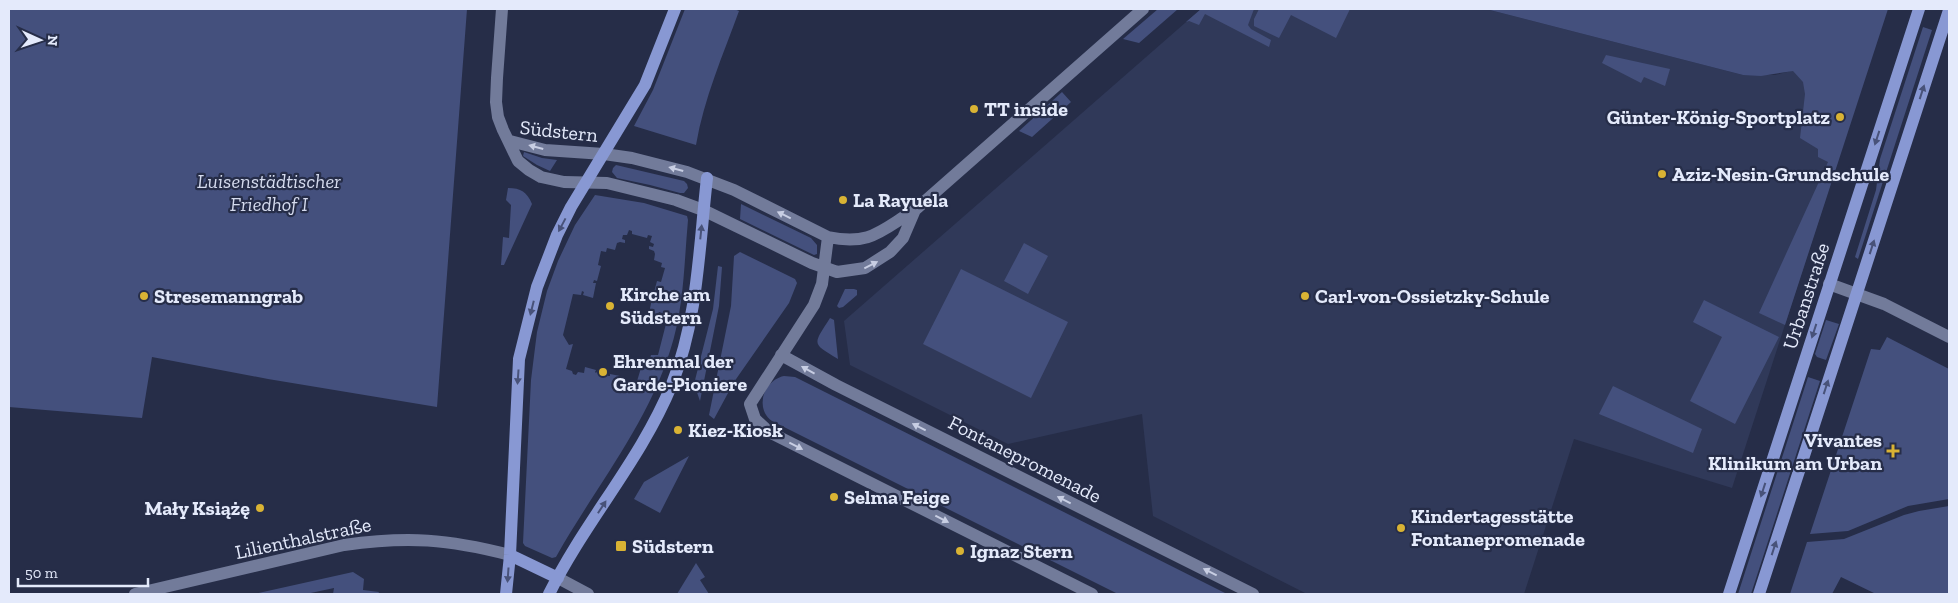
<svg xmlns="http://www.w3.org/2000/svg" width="1958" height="603" font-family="'Zilla Slab',serif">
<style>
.built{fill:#303959}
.green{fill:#44507d;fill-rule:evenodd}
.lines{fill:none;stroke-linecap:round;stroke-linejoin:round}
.minor{stroke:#727b9a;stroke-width:12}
.major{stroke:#8898d3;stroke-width:12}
.oneway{fill:#485279}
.oneway2{fill:#c8cee3}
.poi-dot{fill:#d9b334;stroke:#262d48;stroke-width:2}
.labels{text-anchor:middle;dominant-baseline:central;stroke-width:4.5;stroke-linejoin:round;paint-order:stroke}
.poi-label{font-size:20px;font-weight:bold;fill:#e4eafb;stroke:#262d48;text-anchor:start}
.street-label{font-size:20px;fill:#e4eafb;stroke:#262d48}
.park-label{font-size:20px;font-style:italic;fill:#d5dbee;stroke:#262d48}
</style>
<rect width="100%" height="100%" fill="#262d48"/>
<path class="built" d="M1201,9H1486L1743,75H1775L1806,67L1839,158L1732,488L1574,439L1524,594H1307L1153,516L1142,414L1008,444L850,365L844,321Z"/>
<path class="green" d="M9,9H467L437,407L268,379L152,357L142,418L9,407Z
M685,9H734L739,11C723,55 704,98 696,145L634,126L653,90Z
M1158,9H1178L1139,43L1123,39Z
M1201,9H1254L1248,25L1251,29L1271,40L1269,47L1205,14L1199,25L1189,21L1186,22Z
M1259,9H1350L1336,38L1291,15L1279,38L1254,26V19Z
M1486,9H1888L1785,325L1759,313L1828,162L1818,157V149L1800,138L1805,94L1803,82L1793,71L1761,76L1743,75Z
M1923,27L1932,30L1858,259L1855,257L1876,190L1880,159Z
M1606,55L1670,69L1665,86L1644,77L1641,83L1602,63Z
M1062,92L1071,102L1032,137L1019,131Z
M524,152L542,158L557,160L550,171L537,165L523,156Z
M616,165L684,181L687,184L688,188L684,193H680L650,185L617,178L612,172L613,168Z
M508,188C521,188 527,192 532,204L504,265H501L503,237L509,238L511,205L506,200Z
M595,195L644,203L687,216L688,220C684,264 684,309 670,351C646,427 594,489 556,557L552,558L525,546L523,543L531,380L537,332L547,291L558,261L575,225ZM629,230L632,231V234L647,238L648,235L652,236L650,242L654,244L653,247L649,246V249L654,251L655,254L654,260L662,263L661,267L665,268L661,282L657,281L653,296L657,297L656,299H652L649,313L658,316L659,312L662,313L661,316L667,320L658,355H651L650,358L643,361L635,388L619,383L620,376L610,374V376H608L607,373L598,370L596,373L595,372L596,370L585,367L584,373L578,372L576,375L573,374L572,371L566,369L573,344L569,345L563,335L573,294L581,295L582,291L584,292L583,295L593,298L596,283H593L594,280L597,281L601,266L598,265L601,251L606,252L607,248L615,250L617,243L620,242L625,243V240L622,239L623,235H627Z
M741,204L811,238L817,245V254L814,255L740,219Z
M1024,243L1048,256L1028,294L1004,281Z
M740,252L795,279L797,283L789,303L734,382L714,419L709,415L731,306L734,256Z
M718,266L722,267L719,306L700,401L694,384L713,309Z
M961,269L1068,322L1031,398L923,344Z
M845,289H854L857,290V295L843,307L839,308L837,306Z
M1704,300L1779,337L1735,424L1690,401L1722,337L1693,322Z
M830,318L834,320L838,359C811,343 813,345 830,318Z
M1826,320L1839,324L1826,360L1817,357L1815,354Z
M1887,337L1949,369V499L1908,506L1848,531L1810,534L1871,349L1880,350Z
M784,376L795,377L1227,594H1118L772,421C754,408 764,380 784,376Z
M1808,377L1820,381L1751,594H1738Z
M1613,386L1702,429L1693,453L1599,414Z
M689,456L660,513L634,499L644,482Z
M1949,506V594H1876L1841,577L1832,594H1790L1807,542L1844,539L1904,515L1919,511Z
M696,563L705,577L700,580L709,594H677Z
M353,572L364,579L363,590L379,592L378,594H333L334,588L306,594H254Z"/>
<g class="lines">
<path class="minor" d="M502,9L497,78L496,102L498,117L503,130L518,161L529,170L541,177L564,182L607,183L676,200L703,210L812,263L837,272L865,268L890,252L903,238L915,210
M510,141L545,150L604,154L632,158L687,172L734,190L828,237C871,246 881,230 915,210L1143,9
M828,237L822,284L814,305L750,404L755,419L769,432L1092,594
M1829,284L1884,304L1949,337
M781,355L836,385L1253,594
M558,578L588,594
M135,594L344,545C408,536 448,539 510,555"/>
<path class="major" d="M510,555L558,578
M506,594L510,555L519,359L537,287L557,235L571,207L645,85L675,9
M549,594C585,521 641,460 672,384C698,319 699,247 707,178
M1729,594L1919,9
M1759,594L1949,10"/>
</g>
<defs><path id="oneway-solid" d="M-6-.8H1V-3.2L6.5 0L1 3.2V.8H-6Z" transform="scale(1.25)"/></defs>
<g class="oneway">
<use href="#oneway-solid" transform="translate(1922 92) rotate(-72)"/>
<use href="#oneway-solid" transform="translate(1877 138) rotate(108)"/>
<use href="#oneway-solid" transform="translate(562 225) rotate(118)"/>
<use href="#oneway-solid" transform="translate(701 232) rotate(-84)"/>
<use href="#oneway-solid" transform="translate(1872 247) rotate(-72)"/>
<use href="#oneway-solid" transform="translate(532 308) rotate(104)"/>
<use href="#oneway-solid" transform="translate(1814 331) rotate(108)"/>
<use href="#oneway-solid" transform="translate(518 377) rotate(94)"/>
<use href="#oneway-solid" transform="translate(1826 387) rotate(-72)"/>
<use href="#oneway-solid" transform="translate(1763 490) rotate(108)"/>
<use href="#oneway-solid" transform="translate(602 507) rotate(-57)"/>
<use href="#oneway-solid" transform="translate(1774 548) rotate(-72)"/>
<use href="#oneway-solid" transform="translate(508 575) rotate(94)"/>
</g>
<g class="oneway2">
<use href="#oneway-solid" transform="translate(536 147) rotate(-165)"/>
<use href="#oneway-solid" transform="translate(676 169) rotate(-165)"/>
<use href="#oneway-solid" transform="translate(784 215) rotate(-154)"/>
<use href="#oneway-solid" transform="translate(871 265) rotate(-27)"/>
<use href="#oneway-solid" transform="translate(808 370) rotate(-151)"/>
<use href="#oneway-solid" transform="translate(919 427) rotate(-153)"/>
<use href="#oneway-solid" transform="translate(796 446) rotate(27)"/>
<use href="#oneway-solid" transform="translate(1064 500) rotate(-153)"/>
<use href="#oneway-solid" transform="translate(942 519) rotate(27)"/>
<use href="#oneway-solid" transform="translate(1210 572) rotate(-153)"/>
</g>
<g class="poi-dot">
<circle cx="974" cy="109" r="5"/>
<circle cx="1840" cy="117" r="5"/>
<circle cx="1662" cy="174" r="5"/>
<circle cx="843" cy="200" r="5"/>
<circle cx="144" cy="296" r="5"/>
<circle cx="1305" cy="296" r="5"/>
<circle cx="610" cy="306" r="5"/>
<circle cx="603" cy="372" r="5"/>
<circle cx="678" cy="430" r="5"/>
<path d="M1890.5 443.5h5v5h5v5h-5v5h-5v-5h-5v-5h5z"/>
<circle cx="834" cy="497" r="5"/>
<circle cx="260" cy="508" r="5"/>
<circle cx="1401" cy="528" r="5"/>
<rect x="615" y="540" width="12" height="12" rx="2.5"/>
<circle cx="960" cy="551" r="5"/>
</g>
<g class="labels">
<g class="poi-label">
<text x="984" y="109">TT inside</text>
<text x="1830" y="117" text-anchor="end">Günter-König-Sportplatz</text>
<text x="1672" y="174">Aziz-Nesin-Grundschule</text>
<text x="853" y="200">La Rayuela</text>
<text x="620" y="294">Kirche am<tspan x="620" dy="23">Südstern</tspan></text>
<text x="154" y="296">Stresemanngrab</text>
<text x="1315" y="296">Carl-von-Ossietzky-Schule</text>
<text x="613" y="361">Ehrenmal der<tspan x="613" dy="23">Garde-Pioniere</tspan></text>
<text x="688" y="430">Kiez-Kiosk</text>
<text x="1882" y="440" text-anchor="end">Vivantes<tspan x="1882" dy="23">Klinikum am Urban</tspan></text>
<text x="844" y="497">Selma Feige</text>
<text x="250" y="508" text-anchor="end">Mały Książę</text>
<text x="1411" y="516">Kindertagesstätte<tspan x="1411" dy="23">Fontanepromenade</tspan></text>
<text x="632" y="546">Südstern</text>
<text x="970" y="551">Ignaz Stern</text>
</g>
<g class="street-label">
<text transform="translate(559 131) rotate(6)">Südstern</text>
<text transform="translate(1806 296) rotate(-72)">Urbanstraße</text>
<text transform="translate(1025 459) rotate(27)">Fontanepromenade</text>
<text transform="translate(303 538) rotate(-12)">Lilienthalstraße</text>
</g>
<g class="park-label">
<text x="269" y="181">Luisenstädtischer<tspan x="269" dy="23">Friedhof I</tspan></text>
</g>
</g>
<rect width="1958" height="603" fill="none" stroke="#e4eafb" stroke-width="20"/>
<g transform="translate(40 40) rotate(93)" stroke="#262d48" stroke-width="4" paint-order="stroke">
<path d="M0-4L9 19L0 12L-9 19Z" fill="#e4eafb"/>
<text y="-8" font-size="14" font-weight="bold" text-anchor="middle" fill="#e4eafb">N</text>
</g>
<path d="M18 578v8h130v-8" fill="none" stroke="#e4eafb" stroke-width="2.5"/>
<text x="25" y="578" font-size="15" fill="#e4eafb" stroke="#262d48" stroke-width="4" paint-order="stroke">50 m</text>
</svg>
